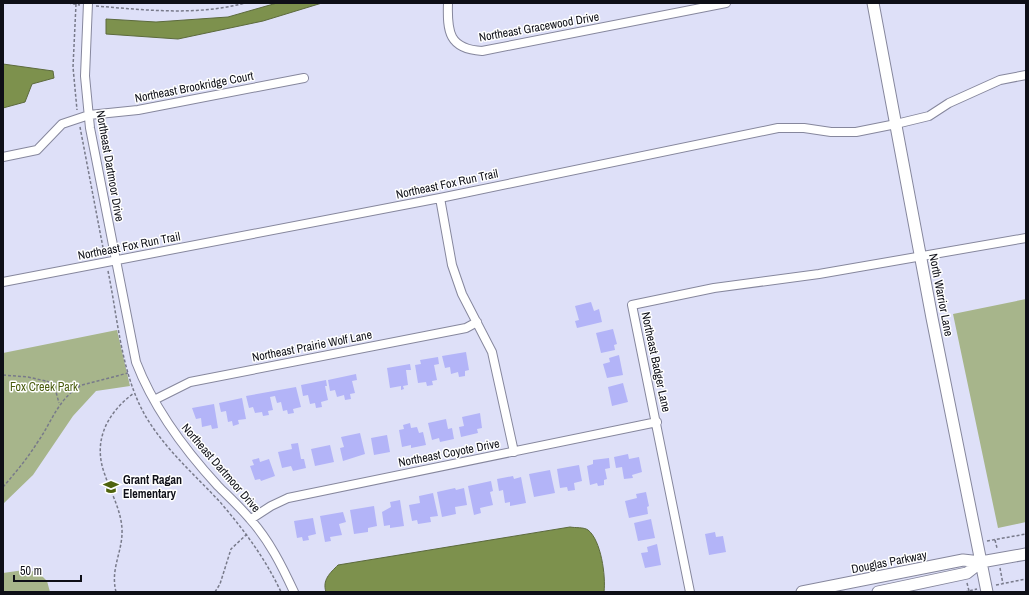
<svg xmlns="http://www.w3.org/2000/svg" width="1029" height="595" font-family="'Archivo Narrow',sans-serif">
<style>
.green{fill:#a7b58b}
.water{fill:#7d914d;stroke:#5c6a3d}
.building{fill:#b3b4f8}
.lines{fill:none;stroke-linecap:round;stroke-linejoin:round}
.street-casing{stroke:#86879d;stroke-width:10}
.secondary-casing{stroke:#86879d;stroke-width:13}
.path{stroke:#787a8a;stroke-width:1.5;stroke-dasharray:3 2;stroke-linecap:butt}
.street{stroke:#fff;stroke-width:8}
.secondary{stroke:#fff;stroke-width:11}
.labels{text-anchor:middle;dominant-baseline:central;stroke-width:3;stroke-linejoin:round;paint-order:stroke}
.street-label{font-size:12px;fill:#0e0f17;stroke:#fff}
.park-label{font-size:12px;fill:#4a5c0f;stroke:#fff}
.poi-label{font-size:12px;font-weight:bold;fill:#0e0f17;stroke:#fff;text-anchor:start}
</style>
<rect width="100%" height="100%" fill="#dee0f8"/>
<path class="green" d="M1026,299V522L998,528L953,314Z
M117,330L130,386L96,391L73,416L33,475L3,504V353Z
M24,570L38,572L47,581L50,592H3V573Z"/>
<path class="water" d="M277,3H322L263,21L178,39L106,34V19L156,22L228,17Z
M3,64L53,71L54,78L32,84L25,102L3,108Z
M570,527C575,528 584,527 588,530C601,540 606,576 604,592H326C322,580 330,573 338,565Z"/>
<path class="building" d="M591,302L594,311L599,309L602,322L577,328L575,321L579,320L575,306Z
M613,329L617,344L614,345L615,350L601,353L596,333Z
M466,352L469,370L465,371V376L459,377L458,372L451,374L450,367L445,368L442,356Z
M619,355L623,375L607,378L603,364L610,362L609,358Z
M438,357L439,364L434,365L437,380L432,381L433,385L427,386L426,382L418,383L415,365L421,364L420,360Z
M410,364L411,370H406L408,385L403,386L404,389L401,390V386L390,388L387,368Z
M356,374L357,380L352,381L355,393L350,394L351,399L345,400L344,395L337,397L335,390L330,391L328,380Z
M326,380L327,386H325L328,400L321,402L322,407L316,408L315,403L310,404L308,395L303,396L301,385Z
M623,383L628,402L612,406L608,387Z
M296,387L301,407L293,409L294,413L288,414L287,410L283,411L281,402L277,403L275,396L270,397L273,410L268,411L269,415L263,416L262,412L255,413L253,407L249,408L246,396Z
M242,398L246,419L238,420L239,424L233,426L232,421L228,422L226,411L221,412L219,403Z
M214,404L218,428L212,429L211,425L202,427L201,418L196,419L192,408Z
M480,413L482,428L477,429L478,433L461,437L459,427L464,426L462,417Z
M446,419L448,429L452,428L454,439L440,442L439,438L432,440L428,423Z
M410,423L411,428L417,427L419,433L423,432L426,445L411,448V445L402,447L399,430L404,429L403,425Z
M360,433L365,454L343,461L340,448L344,447L341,437Z
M387,435L390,452L374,455L371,438Z
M298,443L301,459H304L306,468L293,471L291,466L282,468L278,452L292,449L291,444Z
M330,445L334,462L315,466L311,449Z
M628,454L629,459L639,457L642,472L632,475L633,478L624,479L622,467L616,468L614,457Z
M259,458L260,462L269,459L275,476L261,481L260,479L255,480L250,466L254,465L252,460Z
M609,458L610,468L605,469L607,479L604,480V485L598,486L597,483L590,485L587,466L593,464V460Z
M579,465L582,481L574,483L575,490L568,491L567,487L560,488L557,469Z
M550,470L555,493L534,497L529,474Z
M513,476L514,479L521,477L526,503L510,506V502L505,503L503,490L499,491L497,479Z
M491,481L493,491L490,492L493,505L480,508L481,513L474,515L468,486Z
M455,488L456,490L464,488L467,505L455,507L456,514L442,517L437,492Z
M646,492L649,506L647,507L648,514L629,518L625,501L637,498L636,494Z
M433,493L438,516L430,517L431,522L418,524L417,520L412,521L409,505L420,503L419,496Z
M400,500L404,526L390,528V525L384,526L382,512L391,507L390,502Z
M374,506L377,526L368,528V532L354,534L350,510Z
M343,512L346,522L339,524L342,535L330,537L331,541L325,542L320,516Z
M313,518L316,534L308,536L309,540L303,541L302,537L297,538L294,521Z
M651,519L655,538L638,541L634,523Z
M715,532L716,537L723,536L726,552L709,555L705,534Z
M657,544L661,565L645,568L641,553L648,552L647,547Z"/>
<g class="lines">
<g class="street-casing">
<path id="street" d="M88,3L85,76L90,128L136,362C154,409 184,449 218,486C229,497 240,507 250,519C269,540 282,566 294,592
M448,3C447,32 449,49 482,51L726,3
M3,157L37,150L62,124L89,115L138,110L304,78
M440,198L452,265L462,294L492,352L514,452
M3,282L440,198L778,128H804L831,132H856L896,124L929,116L949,103L1000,80L1026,75
M154,400L190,382L466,328L477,322
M251,519L271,506L288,498L657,422
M690,592L632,305L714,288L819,274L1026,238"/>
</g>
<g class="secondary-casing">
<path id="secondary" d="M873,3L932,318L987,592
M802,592L963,560L981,562L1026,554
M878,592L967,573L981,562"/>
</g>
<path class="path" d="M68,3L80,5
M76,4L73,67L77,110
M96,6C146,10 196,16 245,3
M80,127L104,253
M108,271C118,319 121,374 146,417C166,450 194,474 220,502C244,530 265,558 281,592
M3,375L28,377L63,385H82L128,373
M47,381L56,392L59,403
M3,487C15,473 27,459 37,443C52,422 58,398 82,385
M995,540L997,548
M987,541L1026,534
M1000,568L1003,584
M967,583L969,591
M996,585L1026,579
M116,592C110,568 123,552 122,529C121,510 111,493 105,475C92,441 107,413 134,393
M215,592L220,584L231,549L247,534
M965,592L977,589"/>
<use href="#street" class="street"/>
<use href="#secondary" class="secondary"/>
</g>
<defs>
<g id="school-bare" transform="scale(1.2)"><path d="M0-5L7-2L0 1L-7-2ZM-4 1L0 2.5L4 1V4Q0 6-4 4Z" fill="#4f630d" stroke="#fff" stroke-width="2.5" paint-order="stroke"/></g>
</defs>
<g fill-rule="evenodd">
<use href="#school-bare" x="111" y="487"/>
</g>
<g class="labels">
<g class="street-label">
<text transform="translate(539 27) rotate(-10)">Northeast Gracewood Drive</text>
<text transform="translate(194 87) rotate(-11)">Northeast Brookridge Court</text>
<text transform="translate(110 166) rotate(80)">Northeast Dartmoor Drive</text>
<text transform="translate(447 184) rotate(-12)">Northeast Fox Run Trail</text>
<text transform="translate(129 246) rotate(-11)">Northeast Fox Run Trail</text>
<text transform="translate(941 295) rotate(79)">North Warrior Lane</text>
<text transform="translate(312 346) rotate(-11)">Northeast Prairie Wolf Lane</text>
<text transform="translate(656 362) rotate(78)">Northeast Badger Lane</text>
<text transform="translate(449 453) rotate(-11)">Northeast Coyote Drive</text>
<text transform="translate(221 468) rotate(49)">Northeast Dartmoor Drive</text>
<text transform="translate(889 562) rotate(-11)">Douglas Parkway</text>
</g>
<g class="park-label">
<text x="44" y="387">Fox Creek Park</text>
</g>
<g class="poi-label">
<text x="123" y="480">Grant Ragan<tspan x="123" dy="14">Elementary</tspan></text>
</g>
</g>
<rect width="1029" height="595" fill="none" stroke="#0e0f17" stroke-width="8"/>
<path d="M14 575v6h67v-6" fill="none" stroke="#0e0f17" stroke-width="2"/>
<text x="20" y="575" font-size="12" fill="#0e0f17" stroke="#ffffff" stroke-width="3" paint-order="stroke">50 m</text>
</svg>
